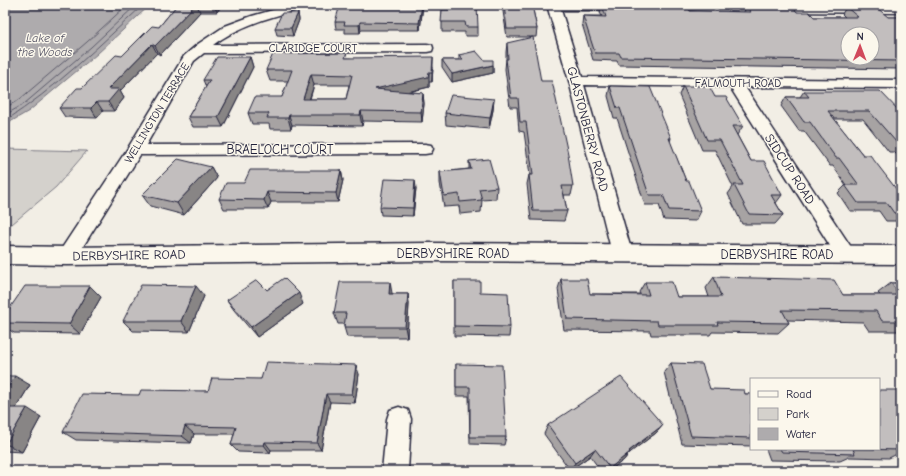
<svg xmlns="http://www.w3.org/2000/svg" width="906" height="476" font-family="'Comic Neue',sans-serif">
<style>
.green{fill:#d4d1cc;stroke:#7b7a84}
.water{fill:#aeabad;stroke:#76747f}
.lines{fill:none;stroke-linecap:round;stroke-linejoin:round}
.shore{stroke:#5a5969;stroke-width:1}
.minor-casing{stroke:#22223b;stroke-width:3}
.tertiary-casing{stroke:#22223b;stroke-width:3}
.minor{fill:#fbf7ec;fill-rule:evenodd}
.tertiary{fill:#fbf7ec;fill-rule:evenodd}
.wall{fill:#a7a3a3;stroke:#22223b;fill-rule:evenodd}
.shaded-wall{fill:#888585;stroke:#22223b}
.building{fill:#c2bebe;stroke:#22223b;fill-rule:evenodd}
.labels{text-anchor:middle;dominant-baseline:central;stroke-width:3;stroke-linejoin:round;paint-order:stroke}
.far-street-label{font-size:11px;fill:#22223b;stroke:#fbf7ec}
.far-water-label{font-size:12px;font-style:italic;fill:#535263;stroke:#fbf7ec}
.street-label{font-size:13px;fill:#22223b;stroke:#fbf7ec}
</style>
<rect width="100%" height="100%" fill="#f2eee5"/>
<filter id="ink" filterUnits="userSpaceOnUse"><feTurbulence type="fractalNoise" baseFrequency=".025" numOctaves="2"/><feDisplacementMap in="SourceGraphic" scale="8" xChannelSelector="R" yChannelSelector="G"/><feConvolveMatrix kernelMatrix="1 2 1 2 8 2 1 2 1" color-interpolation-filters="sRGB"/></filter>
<g filter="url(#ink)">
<path class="green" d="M5,149L87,151L56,187L12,224H5Z"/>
<path class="water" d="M5,5H150L97,54L29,111L5,125Z"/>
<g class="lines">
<path class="shore" d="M5,108L20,99L87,42L127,5
M5,115L24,104L91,47L136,5
M5,121C56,88 99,46 143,5"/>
<g class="minor-casing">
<path id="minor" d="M290,5H310L308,7C275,16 241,24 213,45L427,44L432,45L433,48L432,51L427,52L204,53L194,61L146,145L425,144L431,145L433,149L431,153L425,154L140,155L74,261L67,264L60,261L57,256L60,251L128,148L184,56L198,44L225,26L252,16Z
M547,5H632L634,7L632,9L628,10H561L582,77L901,80V88L745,87L853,250L856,255L853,260L846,263L839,260L730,87L584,85L632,253L629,258L622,261L615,258L612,253L569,81Z
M901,5V13L663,11L659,10L657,8L661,5Z
M399,407L408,410L411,419L408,471H382L387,419L390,410Z"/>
</g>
<g class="tertiary-casing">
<path id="tertiary" d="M429,243L901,246V264L429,261L67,265L5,264V246L67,247Z"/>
</g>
<use href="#minor" class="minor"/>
<use href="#tertiary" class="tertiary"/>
</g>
<path class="wall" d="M177,5H222L217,12H200L160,55L157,53L120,91L124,98L114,111H103L97,118L65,117L59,108L82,88L159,27Z
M423,5L420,30H361L360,33H345V29H336L335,22Z
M502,5H532L537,29L536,37H507Z
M602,5L698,11L744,12L746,6L797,12L814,17H845L842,14L846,7L888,17H901V69L619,65L617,61L593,60L582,24L583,16H602L600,13Z
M442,10L478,27V36H465V32H442Z
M298,13L299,20L293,36L277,35L275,28Z
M507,43L541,81L573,186L571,195H564L567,211L564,221L531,220L527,184L529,175H530L524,132L519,131L517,107H510L505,69L506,59V52Z
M459,55L484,60L493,65V73L452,82L442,67V60H459Z
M250,57L253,67L223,127H193L188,117L206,87L203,80Z
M348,58L433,67L432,82H429V87L409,92L423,93L424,104L422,122L363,121L362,126L292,125L291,129H270L269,124H252L248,113L282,97L288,81H270L266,70ZM314,85H349L346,99H310Z
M610,86L671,138L670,142L686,181L701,211L696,221L664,220L659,205H645L617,118H614L608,96Z
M683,86L715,97L743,126L737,135L751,161L782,195L776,203L783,215L775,224H742L728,194L733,187L715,150H702L679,95Z
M804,91L901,113V159L894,152H889L863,119H834L863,155L900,194L897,196L901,200V221H886L879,211H850L838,193L846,185L833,166H830L804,131H799L781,106L786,97H800Z
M494,99L493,110L489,129L446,125L445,113Z
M469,161L497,187L496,199L482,200L481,212L460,214L459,206L444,207L440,183V172L469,169Z
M211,167L217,178L184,215L150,206L142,195Z
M341,170L343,180L338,202H271L268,209H224L219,199L244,183Z
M416,188L413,216L381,215L380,207Z
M714,277L843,295H880L878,293L891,283H901V331H869L863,322L787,320L789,323L778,333L712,332L710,335H651L650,331L564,330L558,289L561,279L590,294H640L639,292L645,282L677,297H709L706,288Z
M454,281L480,292L510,327L509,337L454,336Z
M90,286L101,297L80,334L14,333L5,327V315Z
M267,290L303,304L257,337L234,310L227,300Z
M392,293V294H408L409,304L407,337H347L344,327V324H338L334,313Z
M204,296L189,332L133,331L123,321Z
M671,363L710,389L745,394H751V446L682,444L664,372Z
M456,364L506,437L504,445L470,444L469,396H456Z
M359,374L355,403L330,402L321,450H271L270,453L238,452L231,445L234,434H194L191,443L76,440L63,432L139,395L208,391L261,379Z
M5,376L30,385L16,408L41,417L22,452L5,451Z
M901,390V452L889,458L849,457L840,461L770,460L766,449H879Z
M548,425H663L656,433L630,452L624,460L609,471H601L590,456L570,470L544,434Z"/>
<path class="shaded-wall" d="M195,5H197L200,12L160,55L155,46Z
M214,5H222L217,12Z
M422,5H423L420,30L419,23Z
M298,13L299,20L293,36L291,28Z
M360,22L361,30L360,33L359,25Z
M152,44L157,53L120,91L124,98L114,111L108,102V89Z
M250,57L253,67L223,127L218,117Z
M433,57V67L432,82V72Z
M493,65V73L452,82V74Z
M429,72V87L376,99L375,89Z
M311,74L314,85L306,109L303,99Z
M423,93L424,104L422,122L421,112Z
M494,99L493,110L489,129L490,118Z
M97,102L103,111L97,118L91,108Z
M361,111L363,121L362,126L360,115Z
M289,115L292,125L291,129L288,118Z
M211,167L217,178L184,215L177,203Z
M341,170L343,180L338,202L336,193Z
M415,180L416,188L413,216V208Z
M267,192L271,202L268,209L264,200Z
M390,282L392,293L391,304L389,294Z
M90,286L101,297L80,334L69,324Z
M196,286L204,296L189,332L181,321Z
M299,293L303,304L257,337L251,327Z
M408,294L409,304L407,337L405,327Z
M356,365L359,374L355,403L352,394Z
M15,376L30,385L11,416L5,413V392Z
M326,394L330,402L321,450L317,443Z
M27,408L41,417L22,452L6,444Z
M663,425L656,433L623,458L629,451Z
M185,426L194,434L191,443L182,436Z
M265,442L271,450L270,453L264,445Z
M595,449L590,456L570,470L575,463Z
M630,452L624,460L609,471H607L610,468Z"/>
<path class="building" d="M177,5H195L155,46L152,44L108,89H119L108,102H97L91,108H59L77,88H82L116,55L122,56L152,26L159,27Z
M340,5H422L419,23L360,22L359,25H344L345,22H335Z
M451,5H477L478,27H466L465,22H441L442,10H451Z
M504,5H532L537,29H507Z
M602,5L687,6L690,11H698L751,12L746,6H792L797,12H809L814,17H858L846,7H876L888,17H901V61L621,57L619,53H595L583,16L606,17ZM848,34H872V58H848Z
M282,13H298L291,28H275Z
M533,37L541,81H552L568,154L573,186H562L567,211H533L529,175H533L526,122H520L518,98H511L506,59H508L507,43Z
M476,51L484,60H493V65L452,74L442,60H463L459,55Z
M347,53L345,58L433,57L432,72H429L428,77L375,89L423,93L421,112L361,111L360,115H289L288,118H267L269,113H248L255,97H282L292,70H266L273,54ZM311,74L352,75L346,99H303Z
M217,57H250L218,117H188L210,80H203Z
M610,86L650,87L671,138H669L686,181H689L701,211L669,210L663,195H649L620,108H617Z
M683,86H709L715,97H726L743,126H732L751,161H764L782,195H771L783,215L749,214L734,185H743L720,140H707Z
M804,91H880L901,113V143H897L869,111H828L863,155H870L900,194H896L901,200V213H894L887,203H858L845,185H859L839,158H836L810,122H804L786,97H809Z
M451,95L494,99L490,118L445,113Z
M178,159L211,167L177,203L142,195Z
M489,159L497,187L479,189L482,200L460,202L459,194L444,196L440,172L471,169L469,161Z
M250,170H341L336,193L267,192L264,200L219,199L226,183H244Z
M384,179L415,180L413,208L380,207Z
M714,277L834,280L843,295H899L891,283H901V321H882L876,311L782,310L789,323L717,322L718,325H658L657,321L567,319L561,279H587L590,294L649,295L645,282H672L677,297H721Z
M284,278L299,293L251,327L227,300L257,280L267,290Z
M454,281H480V292L508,293L510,327L454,326Z
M340,282H390L389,294H408L405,327H344L346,313H334Z
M141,285L196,286L181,321H123Z
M25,286H90L69,324L5,323V315Z
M266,362L356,365L352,394H326L317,443L265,442L264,445H231L236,427L185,426L182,436L63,432L82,394L139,395L141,390L208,391L212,378L261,379Z
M671,363L702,364L710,389L744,390L745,394H751V438L691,436Z
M456,364L502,365L506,437H470V387H456Z
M5,376H15L5,392Z
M621,377L663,425L629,451L630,452L610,468L595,449L575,463L548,425Z
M879,390H901V435H897L901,443V450L853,449L855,454L782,452L780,449H879Z
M5,408H27L6,444H5Z"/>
</g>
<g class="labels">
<g class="far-street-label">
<text x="313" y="48">CLARIDGE COURT</text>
<text x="738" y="83">FALMOUTH ROAD</text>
<text transform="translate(157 113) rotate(-59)">WELLINGTON TERRACE</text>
</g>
<g class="far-water-label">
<text x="45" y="38">Lake of<tspan x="45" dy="14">the Woods</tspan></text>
</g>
<g class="street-label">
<text transform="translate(588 129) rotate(75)">GLASTONBERRY ROAD</text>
<text x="280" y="149">BRAELOCH COURT</text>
<text transform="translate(790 169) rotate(57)">SIDCUP ROAD</text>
<text x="453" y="253">DERBYSHIRE ROAD</text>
<text x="777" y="254">DERBYSHIRE ROAD</text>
<text transform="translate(129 255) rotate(-1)">DERBYSHIRE ROAD</text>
</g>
</g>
<rect width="906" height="476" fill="none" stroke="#fbf7ec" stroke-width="20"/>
<rect x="10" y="10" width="886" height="456" fill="none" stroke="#22223b" stroke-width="1.5" filter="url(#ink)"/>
<rect x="750" y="378" width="130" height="72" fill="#fbf7ec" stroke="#a4a2a5"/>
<rect x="758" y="391" width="20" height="6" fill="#fbf7ec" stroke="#a4a2a5"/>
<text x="786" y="398" font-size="12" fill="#22223b">Road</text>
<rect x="758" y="408" width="20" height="12" fill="#d4d1cc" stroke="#a4a2a5"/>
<text x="786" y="418" font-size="12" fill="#22223b">Park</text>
<rect x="758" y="428" width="20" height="12" fill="#aeabad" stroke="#a4a2a5"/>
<text x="786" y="438" font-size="12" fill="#22223b">Water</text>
<g transform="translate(860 46) rotate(1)"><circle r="19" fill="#fbf7ec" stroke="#a4a2a5"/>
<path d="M0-3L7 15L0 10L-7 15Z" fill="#d1495b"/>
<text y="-6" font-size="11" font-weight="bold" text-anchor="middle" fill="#22223b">N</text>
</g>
</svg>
